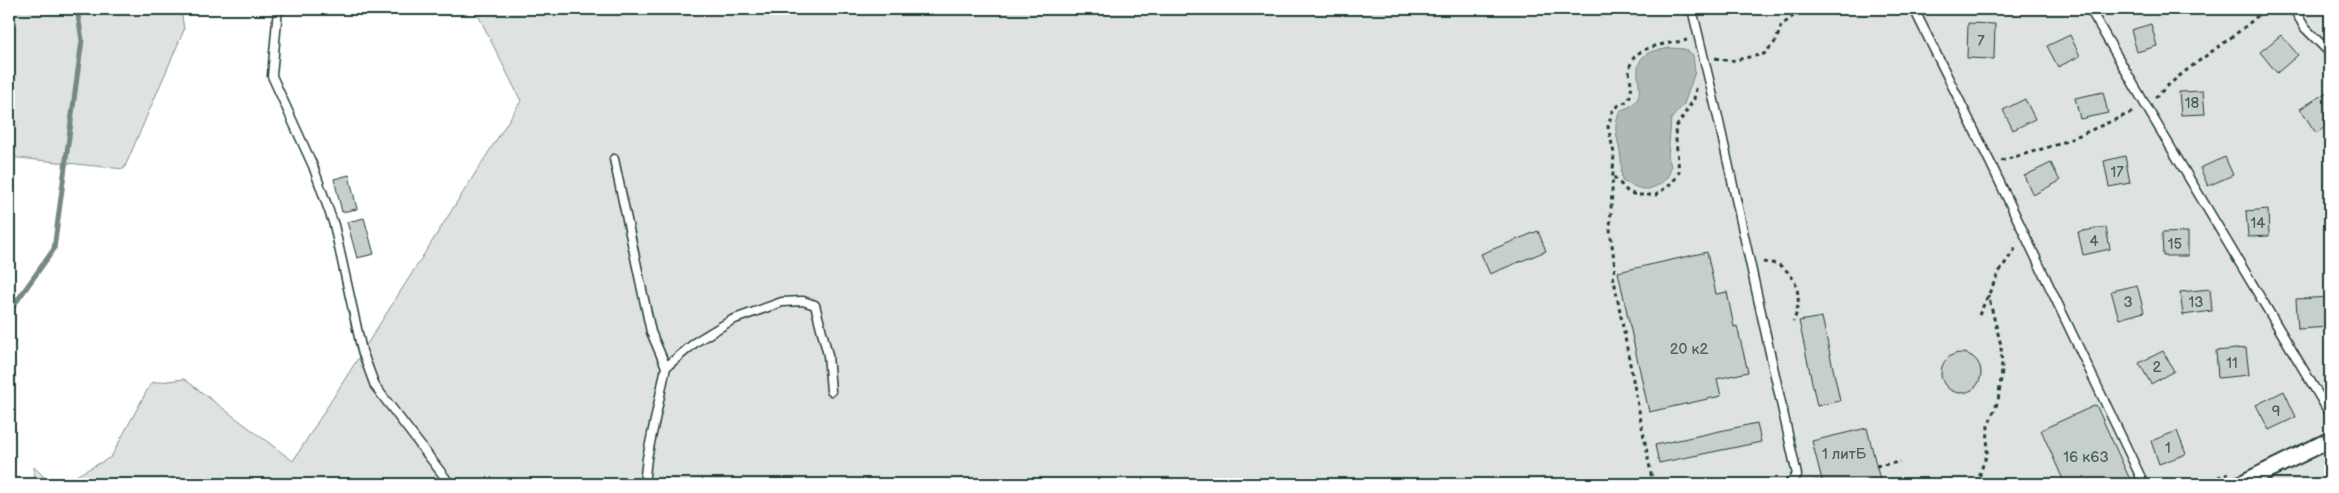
<svg xmlns="http://www.w3.org/2000/svg" width="2339" height="493" font-family="'Balsamiq Sans',sans-serif">
<style>
.green{fill:#dee3e2;stroke:#7e908b}
.water{fill:#afbab7;stroke:#758883}
.lines{fill:none;stroke-linecap:round;stroke-linejoin:round}
.stream{stroke:#758883;stroke-width:5}
.building{fill:#c7cfcc;stroke:#1f3d34}
.lane-casing{stroke:#1f3d34;stroke-width:11}
.street-casing{stroke:#1f3d34;stroke-width:19}
.path{stroke:#1f3d34;stroke-width:3;stroke-dasharray:4 4;stroke-linecap:butt}
.lane{stroke:#fff;stroke-width:8}
.street{stroke:#fff;stroke-width:15}
.labels{text-anchor:middle;dominant-baseline:central;stroke-width:4;stroke-linejoin:round;paint-order:stroke}
.number-label{font-size:15px;fill:#49625a}
</style>
<rect width="100%" height="100%" fill="#fff"/>
<filter id="ink" filterUnits="userSpaceOnUse"><feTurbulence type="fractalNoise" baseFrequency=".02" numOctaves="2"/><feDisplacementMap in="SourceGraphic" scale="10" xChannelSelector="R" yChannelSelector="G"/><feConvolveMatrix kernelMatrix="1 2 1 2 8 2 1 2 1" color-interpolation-filters="sRGB"/></filter>
<g filter="url(#ink)">
<path class="green" d="M9,9H181L184,30L124,169L9,157Z
M475,9H2330V484H61L111,457L151,383L184,379L293,461L521,101Z
M34,467L51,484H35Z"/>
<path class="water" d="M1669,48L1685,49L1693,55L1695,72L1684,104L1671,119L1668,158C1677,172 1662,186 1648,189C1640,190 1629,184 1622,181C1621,171 1622,161 1620,152C1617,135 1612,126 1621,110C1660,99 1620,67 1650,52C1655,50 1663,50 1669,48Z"/>
<g class="lines">
<path class="stream" d="M9,312L54,249L82,40L77,9"/>
</g>
<path class="building" d="M1968,23L1995,24L1994,59L1967,58Z
M2151,24L2157,46L2137,52L2131,30Z
M2070,35L2080,56L2058,67L2047,46Z
M2281,35L2298,55L2277,73L2260,52Z
M2330,90V124L2316,133L2300,109Z
M2203,91L2205,114L2181,115L2179,92Z
M2103,92L2108,113L2080,119L2075,98Z
M2025,99L2035,119L2013,130L2003,110Z
M2125,156L2130,183L2109,187L2104,161Z
M2225,157L2233,175L2208,186L2200,168Z
M2051,163L2060,181L2033,195L2024,176Z
M349,175L357,209L342,212L334,179Z
M2268,209L2269,236L2248,237L2246,211Z
M364,218L374,254L357,258L347,222Z
M2106,227L2110,249L2083,255L2078,232Z
M1538,231L1546,251L1490,274L1481,254Z
M2188,232V256H2163L2162,233Z
M1707,252L1716,294L1727,292L1734,327L1737,326L1748,372L1717,379L1721,396L1649,412L1618,272Z
M2137,285L2144,312L2119,319L2111,291Z
M2210,289L2212,311L2183,315L2180,292Z
M2330,297V327L2298,329L2296,299Z
M1822,317L1840,401L1817,406L1799,321Z
M2246,348L2249,375L2218,378L2216,351Z
M2163,351L2174,371L2151,384L2139,363Z
M1941 373a20 20 0 1 1 40 0a20 20 0 1 1-40 0Z
M2284,391L2296,417L2269,430L2256,405Z
M2096,405L2132,484H2065L2041,430Z
M1757,423L1761,442L1659,463L1655,445Z
M1867,428L1881,484H1823L1812,441Z
M2177,431L2186,454L2159,464L2151,441Z"/>
<g class="lines">
<g class="lane-casing">
<path id="lane" d="M278,9L272,76L313,166L334,225L362,351L375,386L450,484
M1692,9L1717,113L1797,475L1789,484
M1914,9L1991,164L2144,484
M2090,9L2146,106L2330,414
M2294,9L2305,28L2330,53
M614,159L651,332L666,367
M644,484L647,458L666,367L697,341L732,320L782,302L803,301L815,305L828,355L831,391"/>
</g>
<g class="street-casing">
<path id="street" d="M2240,484L2330,440"/>
</g>
<path class="path" d="M1715,58L1730,61L1764,54L1776,41L1781,26L1802,9
M2155,98C2188,64 2231,42 2265,9
M2001,161L2059,144L2135,111
M1614,177L1628,192L1636,195H1656L1673,182L1679,172L1675,129L1694,99L1697,84
M1763,262C1769,263 1777,263 1782,267C1800,279 1802,304 1793,322
M1979,315L1999,272L2017,246
M1876,466L1900,462
M1653,484L1613,275L1615,268L1610,229L1614,153L1608,127L1612,112L1619,105L1628,101C1636,83 1627,81 1630,67C1633,44 1671,44 1687,40
M1806,484L1822,480
M1980,484V473L1987,454L1988,426L1998,401L2002,371L2001,345L1988,295
M2203,484L2228,473"/>
<use href="#lane" class="lane"/>
<use href="#street" class="street"/>
</g>
</g>
<g class="labels">
<g class="number-label">
<text x="1981" y="41">7</text>
<text x="2192" y="103">18</text>
<text x="2117" y="172">17</text>
<text x="2258" y="223">14</text>
<text x="2094" y="241">4</text>
<text x="2175" y="244">15</text>
<text x="2128" y="302">3</text>
<text x="2196" y="302">13</text>
<text x="1689" y="349">20 к2</text>
<text x="2232" y="363">11</text>
<text x="2157" y="367">2</text>
<text x="2276" y="411">9</text>
<text x="2168" y="448">1</text>
<text x="1844" y="454">1 литБ</text>
<text x="2086" y="457">16 к63</text>
</g>
</g>
<rect width="2339" height="493" fill="none" stroke="#fff" stroke-width="30"/>
<rect x="15" y="15" width="2309" height="463" fill="none" stroke="#1f3d34" stroke-width="2" filter="url(#ink)"/>
</svg>
